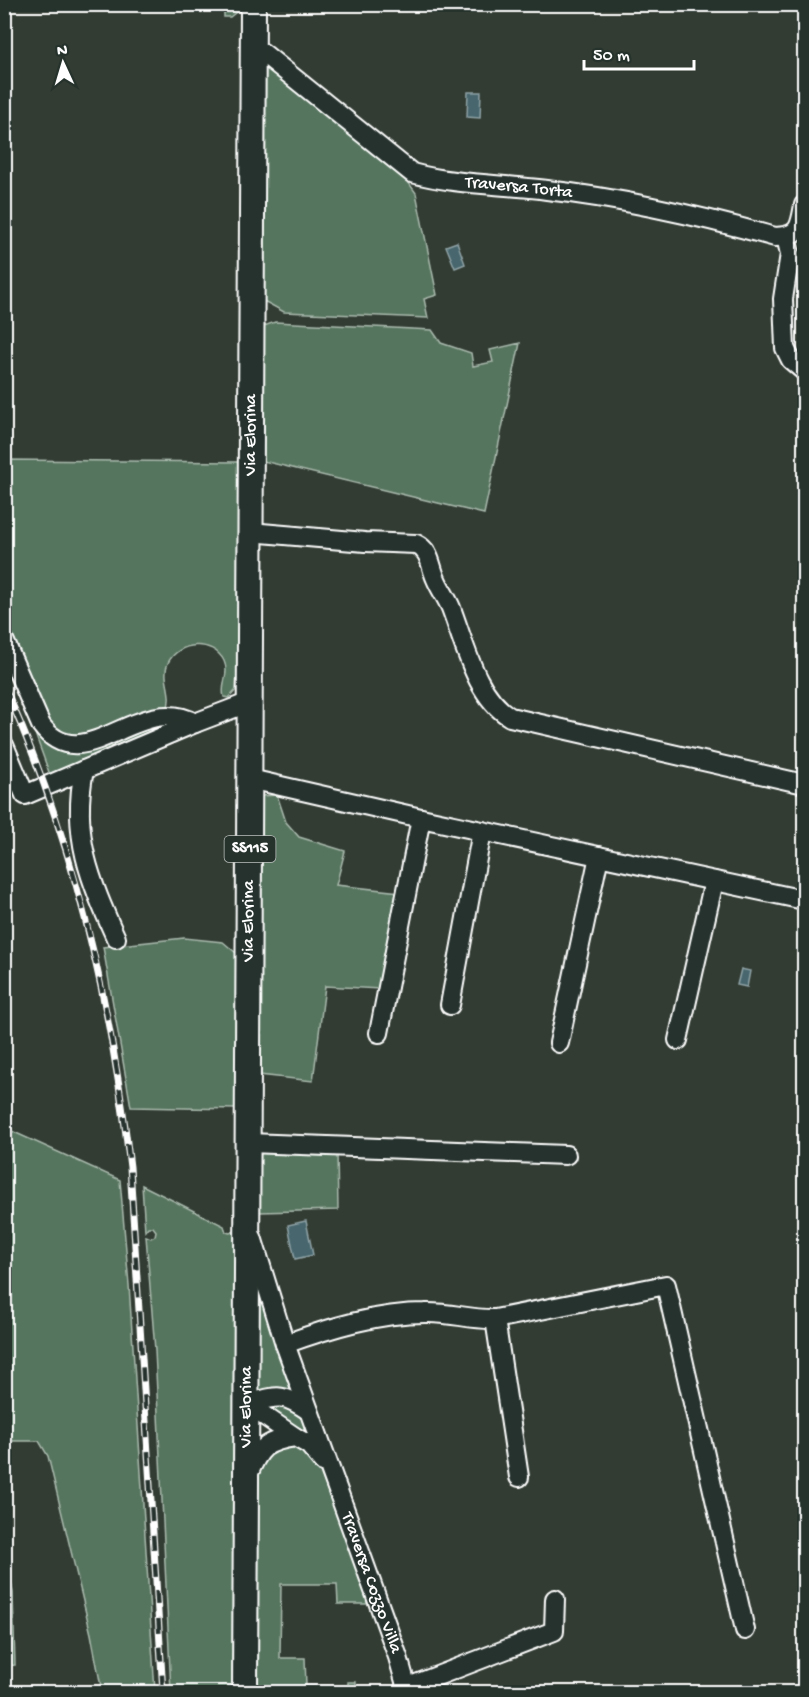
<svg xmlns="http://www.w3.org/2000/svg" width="809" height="1697" font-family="'Gochi Hand',sans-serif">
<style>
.green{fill:#56755e;stroke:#aabaae;stroke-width:1.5}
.water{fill:#46666d;stroke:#90a3a7;stroke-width:1.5}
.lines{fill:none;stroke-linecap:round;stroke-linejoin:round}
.minor-casing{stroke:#fff;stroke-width:22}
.major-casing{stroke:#fff;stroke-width:28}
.minor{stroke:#26332d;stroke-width:18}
.major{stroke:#26332d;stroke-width:24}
.rail-casing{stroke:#fff;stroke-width:7}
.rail{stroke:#26332d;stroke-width:4.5;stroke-dasharray:14;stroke-linecap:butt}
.labels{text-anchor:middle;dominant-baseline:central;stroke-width:5;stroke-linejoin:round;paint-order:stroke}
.shield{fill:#26332d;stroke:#bec2c0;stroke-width:1.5}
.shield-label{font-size:16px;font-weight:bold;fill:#fff}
.street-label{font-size:18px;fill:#fff;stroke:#26332d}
</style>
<rect width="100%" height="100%" fill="#323c33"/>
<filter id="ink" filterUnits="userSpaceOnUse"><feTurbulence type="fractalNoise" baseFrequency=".0167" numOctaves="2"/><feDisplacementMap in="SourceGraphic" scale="12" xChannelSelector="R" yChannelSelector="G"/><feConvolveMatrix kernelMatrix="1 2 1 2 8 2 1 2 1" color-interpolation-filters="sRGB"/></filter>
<g filter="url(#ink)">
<path class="green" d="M224,5H236L240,9L230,17H224Z
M267,64L406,179L416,193L437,295L424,299L428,318L284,312L262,300L263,67Z
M275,322L432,330L441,343L471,353L473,366L493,362L490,350L520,343L484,514L263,461L264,326Z
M4,460L239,462L237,678L236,690L229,698L224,697C220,686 230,674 224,661C213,639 178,641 168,663C161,678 174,694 167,709L90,738L52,731L5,627Z
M4,656L58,747L157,720L179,722L50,775L33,728L5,666Z
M277,795L286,822L299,837L345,851L336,885L400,892L380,989L325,986L313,1081L259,1075L261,796Z
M184,938L223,942L236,953V1109L131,1107L103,947Z
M5,1128L120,1180L129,1285L155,1692H102L91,1634L48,1456L39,1441H12L5,1446Z
M263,1151L337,1152L338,1210L260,1212L258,1154Z
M142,1185L224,1226L226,1232L230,1233L235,1231L237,1235L236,1692H171L155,1350L146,1236L151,1238L155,1236L156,1231L153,1227H148L145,1231Z
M261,1296L296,1390L292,1393L258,1396V1297Z
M272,1403L300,1411L310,1438L265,1412L266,1405Z
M284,1444L300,1447L316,1461L364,1586L367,1604H338L337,1584H281L280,1658H305L306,1686H348V1682H356V1692H252L253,1482L263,1457Z
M5,1546L13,1593L15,1665L5,1666Z"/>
<path class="water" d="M468,92H481L480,118L467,117Z
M457,242L465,264L455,268L446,246Z
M741,969L750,971L747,987L737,985Z
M306,1221L313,1255L295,1259L288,1225Z"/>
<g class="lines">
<g class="minor-casing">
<g id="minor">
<path id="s1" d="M253,49L263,53L412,173C456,185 502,184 547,190C625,199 700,216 775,237C800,236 800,227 804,205"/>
<path d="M786,237L790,254L783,299L785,348L791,360L804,371"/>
<path d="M250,532L365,542L416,544C431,551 430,566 436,579C440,589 447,598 451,608C465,645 476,696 510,717L804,784"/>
<path d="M4,640L41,725C83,782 138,691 195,723"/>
<path d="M4,745L25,795L195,723L250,702"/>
<path d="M84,770C71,835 90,880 116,938"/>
<path d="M250,779L421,818L804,900"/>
<path d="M450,1005L482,831"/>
<path d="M379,1033L421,818"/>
<path d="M678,1040L714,881"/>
<path d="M559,1043L599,856"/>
<path d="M249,1143L566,1155"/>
<path id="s2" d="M252,1237L285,1344L398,1657L408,1692"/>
<path d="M495,1319L519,1477"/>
<path d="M285,1344C329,1328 378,1313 425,1313C449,1312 471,1320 495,1319L666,1285L745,1630"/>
<path d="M247,1404C277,1396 282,1392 309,1411"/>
<path d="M247,1404L295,1437"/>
<path d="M248,1475C259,1448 266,1441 295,1437L309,1445L323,1462"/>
<path d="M406,1688L554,1631L555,1599"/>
</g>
</g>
<g class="major-casing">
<g id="major">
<path id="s3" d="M245,1692L253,4"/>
</g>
</g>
<use href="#minor" class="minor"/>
<use href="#major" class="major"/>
<g class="rail-casing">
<path id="rail" d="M4,686C74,839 111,1001 130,1167L163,1692"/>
</g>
<use href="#rail" class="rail"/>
</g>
</g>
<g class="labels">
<rect class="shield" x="224.5" y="836" width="51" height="26" rx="4.5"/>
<g class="shield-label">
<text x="250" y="849">SS115</text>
</g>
<g class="street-label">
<text stroke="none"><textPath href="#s1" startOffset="310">Traversa Torta</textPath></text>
<text stroke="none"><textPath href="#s3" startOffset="1257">Via Elorina</textPath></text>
<text stroke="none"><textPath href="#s3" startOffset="771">Via Elorina</textPath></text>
<text stroke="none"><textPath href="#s3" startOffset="285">Via Elorina</textPath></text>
<text stroke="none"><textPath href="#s2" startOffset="366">Traversa Cozzo Villa</textPath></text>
</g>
</g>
<rect width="809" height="1697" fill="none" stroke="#26332d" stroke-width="24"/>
<rect x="12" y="12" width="785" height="1673" fill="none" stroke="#fff" stroke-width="2" filter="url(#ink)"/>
<g transform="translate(63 63) rotate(356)" stroke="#26332d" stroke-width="4.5" paint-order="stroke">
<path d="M0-4.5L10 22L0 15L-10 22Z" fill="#ffffff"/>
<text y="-9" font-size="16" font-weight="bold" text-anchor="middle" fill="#ffffff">N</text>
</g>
<path d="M584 60v9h110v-9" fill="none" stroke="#ffffff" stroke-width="3"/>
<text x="593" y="60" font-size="18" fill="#ffffff" stroke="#26332d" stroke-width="4.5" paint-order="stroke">50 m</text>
</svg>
